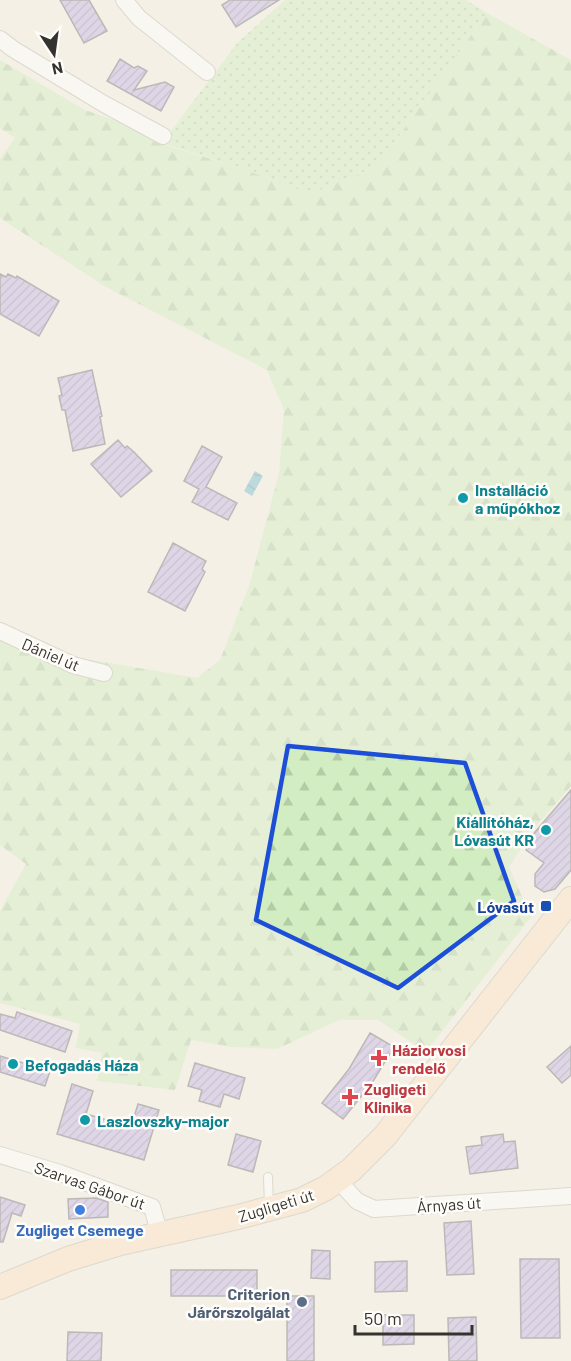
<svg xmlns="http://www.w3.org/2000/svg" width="571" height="1361" font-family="Barlow,sans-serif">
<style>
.grass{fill:url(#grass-dots)}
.forest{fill:url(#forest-firs)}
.water{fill:url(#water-waves)}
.building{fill:url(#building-hatch);stroke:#77757e;stroke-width:1.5}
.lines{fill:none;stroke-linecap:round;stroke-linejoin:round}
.lane-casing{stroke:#bfbcb2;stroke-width:10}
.street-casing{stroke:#bfbcb2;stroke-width:18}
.secondary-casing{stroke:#bfbcb2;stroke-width:26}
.lane{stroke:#fff;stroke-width:8}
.street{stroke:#fff;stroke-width:16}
.secondary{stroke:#fce3c4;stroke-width:24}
.marked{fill:none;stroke:#1d4ed8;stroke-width:4.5;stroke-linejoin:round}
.culture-dot{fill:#0f9aa8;stroke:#fffdf9;stroke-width:2}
.transit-dot{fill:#1a4fb4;stroke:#fffdf9;stroke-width:2}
.health-dot{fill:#e0444e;stroke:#fffdf9;stroke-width:2}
.shop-dot{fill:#3f7fe0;stroke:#fffdf9;stroke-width:2}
.service-dot{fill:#5c6f8a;stroke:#fffdf9;stroke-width:2}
.labels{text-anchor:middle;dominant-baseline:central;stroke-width:5;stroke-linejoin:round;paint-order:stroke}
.culture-label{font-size:16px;font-weight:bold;fill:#0d838f;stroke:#fffdf9;text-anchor:start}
.street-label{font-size:16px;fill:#34332f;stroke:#fffdf9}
.transit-label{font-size:16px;font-weight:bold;fill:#164399;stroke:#fffdf9;text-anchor:end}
.health-label{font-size:16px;font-weight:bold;fill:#be3a42;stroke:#fffdf9;text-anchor:start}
.shop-label{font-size:16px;font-weight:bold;fill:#366cbe;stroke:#fffdf9}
.service-label{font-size:16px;font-weight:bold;fill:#4e5e75;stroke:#fffdf9;text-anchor:end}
</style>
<defs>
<pattern id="grass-dots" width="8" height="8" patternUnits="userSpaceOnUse" patternTransform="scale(1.5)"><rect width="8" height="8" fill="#d1edc1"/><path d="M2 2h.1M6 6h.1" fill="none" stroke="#b4cca6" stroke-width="1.8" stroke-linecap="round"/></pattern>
<pattern id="forest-firs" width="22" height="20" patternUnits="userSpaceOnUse" patternTransform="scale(1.5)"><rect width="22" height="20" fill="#d1edc1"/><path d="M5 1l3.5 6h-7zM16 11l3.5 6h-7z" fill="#b4cca6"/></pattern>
<pattern id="water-waves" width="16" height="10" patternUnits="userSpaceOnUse" patternTransform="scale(1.5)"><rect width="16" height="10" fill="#78becf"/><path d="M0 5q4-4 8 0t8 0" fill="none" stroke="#639ba8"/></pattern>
<pattern id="building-hatch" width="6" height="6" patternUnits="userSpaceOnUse" patternTransform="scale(1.5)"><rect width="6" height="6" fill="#c3b4e9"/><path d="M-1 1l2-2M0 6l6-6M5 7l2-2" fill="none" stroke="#9f93bd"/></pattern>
</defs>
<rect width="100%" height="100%" fill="#f4f0e6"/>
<path class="grass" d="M285,0H466L487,13L377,167L310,194L237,167L162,143L238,42Z"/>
<path class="forest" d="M487,13L571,60V786L533,830L509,867L531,917L426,1052L378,1020H339L277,1049L232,1047L191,1040L175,1090L97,1081L102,1053L76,1048L80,1024L0,1003V911L26,864L0,845V640L27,653H51L197,678L220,660L250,583L279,473L284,410L267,370L106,287L0,218V159L15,138L0,128V60L85,110L144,130L162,144L237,167L310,194L377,167Z"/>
<path class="water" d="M255,471L263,476L252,496L244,491Z"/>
<path class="building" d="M60,0H89L107,31L84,43Z
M230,0H279L236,27L222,5Z
M120,59L134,68L138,66L147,71L134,90L165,82L174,87L161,111L107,81Z
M0,274L6,277L8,274L16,278L17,276L59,301L39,336L0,314Z
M92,370L102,416L100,417L105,444L73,451L65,410H62L59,396L62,395L58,378Z
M118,440L125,448L127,446L134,452L152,471L121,497L91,464Z
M202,446L222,457L206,487L237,503L228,520L192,502L199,489L184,481Z
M173,543L206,561L202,569L205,572L185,611L148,592Z
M571,790V870L555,889L544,892L535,886V874L544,863L526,850L529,839Z
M17,1012L72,1031L65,1052L0,1030V1014L15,1018Z
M370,1033L394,1047L372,1083L343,1119L322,1103L349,1069Z
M571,1046V1075L562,1083L547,1067Z
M0,1056L50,1071L45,1086L0,1072Z
M195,1063L245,1078L239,1099L224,1094L220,1107L199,1101L202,1090L188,1086Z
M72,1084L93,1091L86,1114L131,1127L138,1104L159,1110L144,1160L57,1134Z
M236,1134L261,1141L253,1172L228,1165Z
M503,1134L504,1142L515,1141L518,1168L470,1174L466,1147L482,1145L481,1137Z
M0,1197L25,1205L21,1216L12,1213L3,1242H0Z
M96,1198L108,1202V1217L69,1219L68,1199Z
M471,1221L474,1274L447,1275L444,1223Z
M312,1250L330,1251V1279L311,1278Z
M520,1259H559L560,1338H521Z
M407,1261V1291L375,1292V1262Z
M171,1270H257V1296H171Z
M287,1296H314V1361H287Z
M383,1315H414V1344L383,1345Z
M476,1317L477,1361H449L448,1318Z
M68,1332L102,1333L101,1361H67Z"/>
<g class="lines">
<g class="lane-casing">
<path id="lane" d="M268,1177L269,1206"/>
</g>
<g class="street-casing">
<path id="street" d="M124,0L139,18L207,72
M0,39L13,49L104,104L163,136
M0,631L73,665L104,673
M0,1155L60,1173L152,1207L160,1235
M338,1180L357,1201L374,1209L571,1196"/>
</g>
<g class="secondary-casing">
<path id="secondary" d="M0,1287L68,1259L120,1243L238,1217L302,1200L326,1188L351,1170L385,1136L571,899"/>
</g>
<use href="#lane" class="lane"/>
<use href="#street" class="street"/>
<use href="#secondary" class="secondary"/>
</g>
<path d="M0 0H571V1361H0ZM288,746L465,763L514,901L398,988L256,920Z" fill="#f4f0e6" fill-opacity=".55" fill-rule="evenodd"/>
<path class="marked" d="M288,746L465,763L514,901L398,988L256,920Z"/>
<g class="culture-dot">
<circle cx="463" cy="498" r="6"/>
<circle cx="546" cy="830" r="6"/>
<circle cx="13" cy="1064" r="6"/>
<circle cx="85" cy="1120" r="6"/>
</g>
<rect class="transit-dot" x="540" y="900" width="12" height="12" rx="3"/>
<g class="health-dot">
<path d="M376 1049h6v6h6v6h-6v6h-6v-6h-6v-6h6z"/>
<path d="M347 1088h6v6h6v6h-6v6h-6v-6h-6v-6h6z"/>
</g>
<circle class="shop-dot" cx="80" cy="1210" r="6"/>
<circle class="service-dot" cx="302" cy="1302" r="6"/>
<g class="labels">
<g class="culture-label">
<text x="475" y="489">Installáció<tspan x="475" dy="18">a műpókhoz</tspan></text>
<text x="534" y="821" text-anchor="end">Kiállítóház,<tspan x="534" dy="18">Lóvasút KR</tspan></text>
<text x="25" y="1064">Befogadás Háza</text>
<text x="97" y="1120">Laszlovszky-major</text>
</g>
<g class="street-label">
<text transform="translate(51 654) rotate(23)">Dániel út</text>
<text transform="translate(90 1185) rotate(19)">Szarvas Gábor út</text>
<text transform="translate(449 1204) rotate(-4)">Árnyas út</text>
<text transform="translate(276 1205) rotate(-17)">Zugligeti út</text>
</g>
<g class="transit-label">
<text x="534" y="906">Lóvasút</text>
</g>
<g class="health-label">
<text x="392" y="1049">Háziorvosi<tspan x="392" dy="18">rendelő</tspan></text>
<text x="364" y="1088">Zugligeti<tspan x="364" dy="18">Klinika</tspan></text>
</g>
<g class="shop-label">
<text x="80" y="1229">Zugliget Csemege</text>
</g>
<g class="service-label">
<text x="290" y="1293">Criterion<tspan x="290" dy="18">Járőrszolgálat</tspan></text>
</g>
</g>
<g transform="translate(54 54) rotate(167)" stroke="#fffdf9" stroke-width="4.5" paint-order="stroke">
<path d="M0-4.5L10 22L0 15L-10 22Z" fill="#34332f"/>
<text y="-9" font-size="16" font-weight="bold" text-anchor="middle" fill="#34332f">N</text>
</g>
<path d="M355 1325v9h117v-9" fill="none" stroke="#34332f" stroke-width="3"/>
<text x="364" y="1325" font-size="18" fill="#34332f" stroke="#fffdf9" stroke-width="4.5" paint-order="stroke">50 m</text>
</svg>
